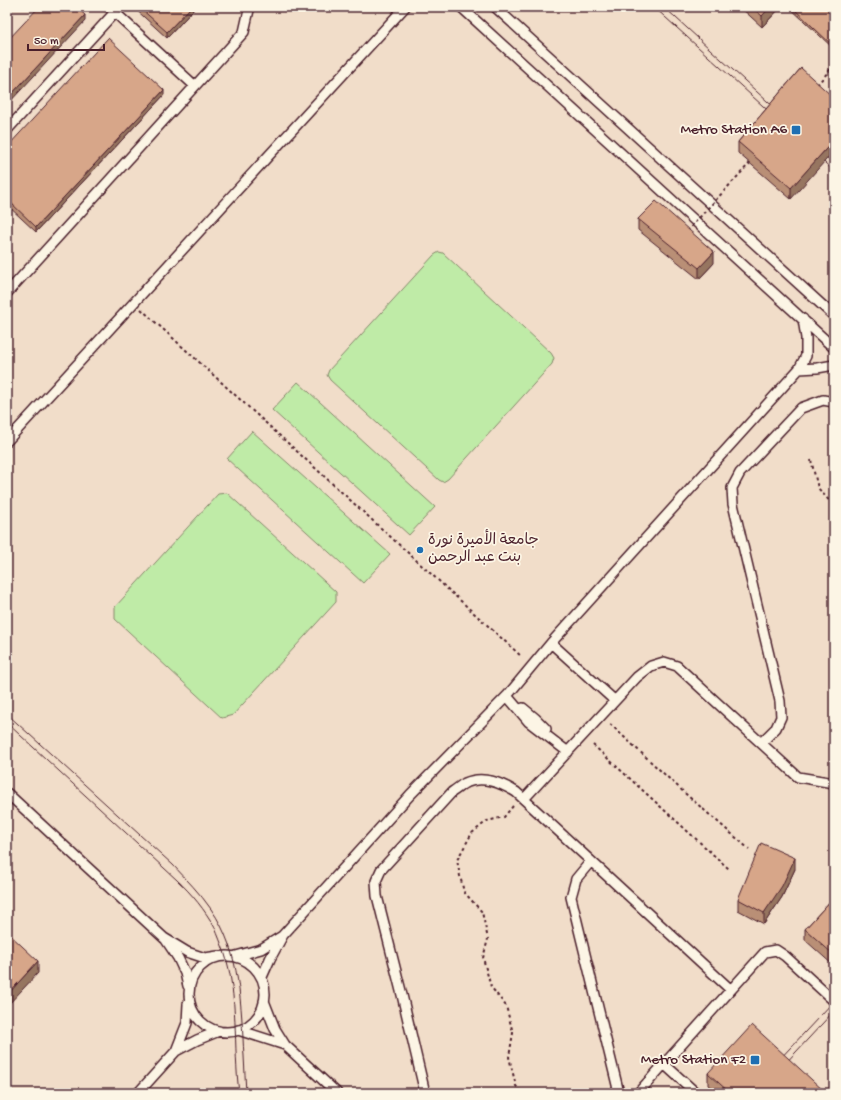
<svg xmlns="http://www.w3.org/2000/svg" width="841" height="1100" font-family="'Gochi Hand','Playpen Sans Arabic',sans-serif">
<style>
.built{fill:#f1ddc9}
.green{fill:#bfeba7;stroke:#848569}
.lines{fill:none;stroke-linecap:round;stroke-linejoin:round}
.street-casing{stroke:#4a1f2b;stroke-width:12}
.path{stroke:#4a1f2b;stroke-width:2;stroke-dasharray:3 3;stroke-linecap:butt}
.street{stroke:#fcf5e5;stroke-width:9}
.tram{stroke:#4a1f2b;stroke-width:1}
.path-bridge{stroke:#4a1f2b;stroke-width:2;stroke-dasharray:3 3;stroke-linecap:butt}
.wall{fill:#b98f76;stroke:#4a1f2b}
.shaded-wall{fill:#967460;stroke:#4a1f2b}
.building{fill:#d7a689;stroke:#4a1f2b}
.poi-dot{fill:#1f6fb2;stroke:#fcf5e5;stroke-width:1.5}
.labels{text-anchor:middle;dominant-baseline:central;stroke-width:3.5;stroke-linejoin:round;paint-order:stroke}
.poi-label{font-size:15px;fill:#4a1f2b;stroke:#fcf5e5;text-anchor:end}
</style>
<rect width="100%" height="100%" fill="#fcf5e5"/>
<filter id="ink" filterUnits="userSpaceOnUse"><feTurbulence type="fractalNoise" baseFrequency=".025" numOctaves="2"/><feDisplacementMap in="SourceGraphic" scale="8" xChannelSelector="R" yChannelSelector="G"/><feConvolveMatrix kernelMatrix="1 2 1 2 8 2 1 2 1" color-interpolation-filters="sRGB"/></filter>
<g filter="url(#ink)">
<path class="built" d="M7,7H834V1093H7Z"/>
<path class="green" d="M439,252L443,253L551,353L554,358L552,364L448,479L443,482L439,480L330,380L327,375L329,370L434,255Z
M298,382L435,507L409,535L272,410Z
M252,431L390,554L363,583L227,459Z
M227,493L336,592V602L233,715L222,718L115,619V607L218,494Z"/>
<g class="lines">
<g class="street-casing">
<path id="street" d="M109,7L195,86
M461,7L834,348
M495,7L834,316
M7,130L115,12
M7,293L244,32L249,10V7
M799,369L817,368L834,365
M7,441L405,7
M551,643L614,700
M507,696L529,722L568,752
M523,708L535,718L546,729
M761,743L776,728L781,717L780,701L733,504L732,488L740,473L801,408L823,400L834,402
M7,793L164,938L187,952L205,958L218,956
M524,799L637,677L651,666L664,662L677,666L798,777L834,783
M591,861L576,879L571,897L619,1093
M166,940L178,958L185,973L188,986
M189 994a38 38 0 1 1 76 0a38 38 0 1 1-76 0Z
M236,956L261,949L282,936
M262,977L270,959L283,935L410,795L507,696L551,643L799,369L806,356V338L803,319
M264,1001L275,1029L285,1045L337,1093
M238,1030L285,1045
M176,1051L197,1040L219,1031
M664,1064L696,1093
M138,1093L176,1051L187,1023L188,1004
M425,1093L402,995L377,896L376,881L381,870L452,792C457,789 461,785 465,783C483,775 501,783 516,792L731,990
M638,1093L765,952L776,950L785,956L834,1001"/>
</g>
<path class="path" d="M817,85L834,65
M141,309L521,656
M811,460L818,488L834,506
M610,724L688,796L749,849
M593,745L729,869
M513,806L504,817L487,821L472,833L457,860L460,876L464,892L482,912L488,939L483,958L491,987L506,1006L513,1033L509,1057L516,1086L522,1093"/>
<use href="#street" class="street"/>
<path class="tram" d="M654,7L774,116
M664,7L779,112
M820,150L834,163
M816,155L834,171
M7,714L173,865C186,879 200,893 211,909C241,952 241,1006 244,1056C245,1068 245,1081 246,1093
M7,723L177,880C192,894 205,910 215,928C218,935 221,943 224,951C239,997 233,1045 239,1093
M777,1062L834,1001
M783,1066L834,1011"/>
<path class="path-bridge" d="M687,231L750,163"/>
</g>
<path class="wall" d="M133,7H196L167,38Z
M740,7H781L762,27Z
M789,7H831L834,10V49Z
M801,68L791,199L738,153V142Z
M164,95L36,232L7,205V147Z
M638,219L714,263L699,279L638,230Z
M795,869L782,897L764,924L738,910V899Z
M834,897V966L805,940V929Z
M708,1073L824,1093H718L708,1085Z"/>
<path class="shaded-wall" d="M191,7H196L167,38V32Z
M770,7H781L762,27V16Z
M85,15V21L7,105V99Z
M164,90V95L36,232V227Z
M834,140V151L791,199V188Z
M714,252V263L699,279V268Z
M795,858V869L782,897L764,924V913Z
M38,961V973L7,1006V995Z"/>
<path class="building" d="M39,7H76L85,15L7,99V41Z
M139,7H191L167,32Z
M752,7H770L762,16Z
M792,7H831L834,10V47Z
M108,38L164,90L36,227L7,199V147Z
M801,68L834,98V140L791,188L738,142Z
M656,201L714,252L699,268L638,219Z
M761,843L795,858L782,886L764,913L738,899Z
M834,897V955L805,929Z
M7,932L38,961L7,995Z
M752,1025L824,1091L822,1093H730L708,1073Z"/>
</g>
<g class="poi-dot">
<rect x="791" y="125" width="10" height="10" rx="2"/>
<circle cx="420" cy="550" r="4"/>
<rect x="750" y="1055" width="10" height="10" rx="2"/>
</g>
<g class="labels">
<g class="poi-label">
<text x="787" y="130">Metro Station A6</text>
<text x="428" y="541" text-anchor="start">جامعة الأميرة نورة<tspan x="428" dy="17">بنت عبد الرحمن</tspan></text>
<text x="746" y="1060">Metro Station F2</text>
</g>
</g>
<rect width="841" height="1100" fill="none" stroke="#fcf5e5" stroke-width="24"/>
<rect x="12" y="12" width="817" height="1076" fill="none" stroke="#4a1f2b" stroke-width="1.5" filter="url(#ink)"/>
<path d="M28 44v6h76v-6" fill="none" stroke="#4a1f2b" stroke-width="2"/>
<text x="34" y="44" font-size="12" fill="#4a1f2b" stroke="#fcf5e5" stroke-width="3" paint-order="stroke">50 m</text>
</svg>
